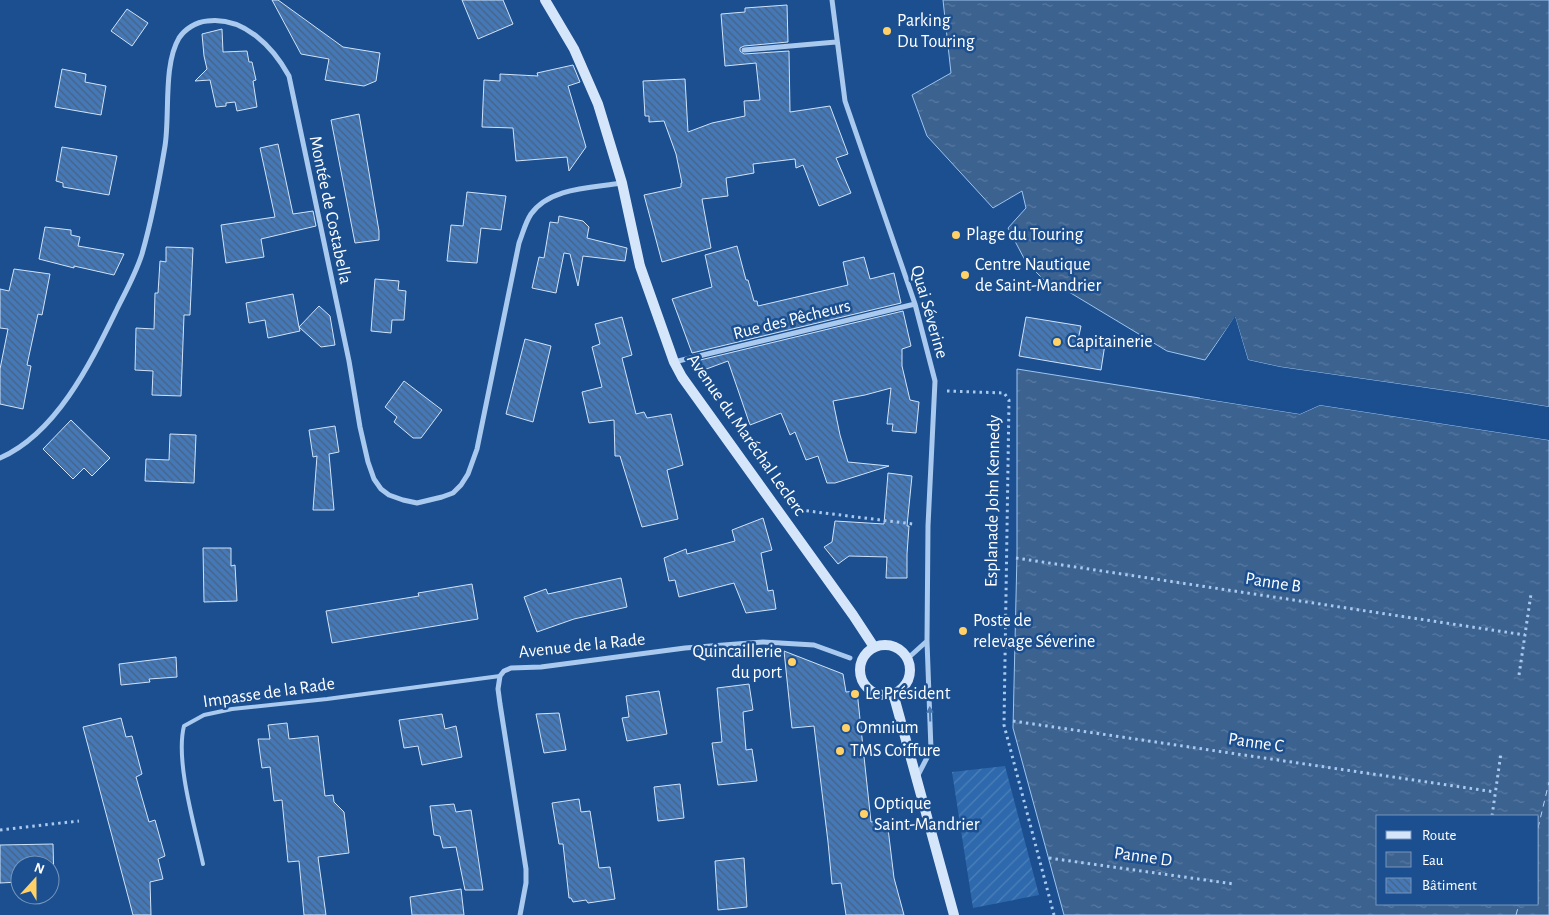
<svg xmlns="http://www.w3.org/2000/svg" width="1549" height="915" font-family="'Alegreya Sans',sans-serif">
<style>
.garden{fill:url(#garden-furrows)}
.water{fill:url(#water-ripples);stroke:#9cc4f0;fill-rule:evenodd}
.pier{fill:#1b4f8f}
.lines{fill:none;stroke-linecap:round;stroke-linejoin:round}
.ferry{stroke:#b5d3f5;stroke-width:1;stroke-dasharray:6 5;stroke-linecap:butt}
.building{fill:url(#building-back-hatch);stroke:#cfe3fa}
.path{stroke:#a9c9ee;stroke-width:3;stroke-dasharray:2.5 4;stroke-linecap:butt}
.lane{stroke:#a9c9ee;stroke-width:4}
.street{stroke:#a9c9ee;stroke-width:5}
.secondary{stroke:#d6e6fa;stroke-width:10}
.oneway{fill:#4674ac}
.poi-dot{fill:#ffd166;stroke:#1b4f8f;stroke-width:2}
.labels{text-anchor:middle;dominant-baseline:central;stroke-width:5;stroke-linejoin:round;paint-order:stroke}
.poi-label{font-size:18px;fill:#fff;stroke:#1b4f8f;text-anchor:start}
.street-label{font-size:18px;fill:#fff;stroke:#1b4f8f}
</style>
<defs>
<pattern id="garden-furrows" width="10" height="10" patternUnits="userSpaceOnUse" patternTransform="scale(1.25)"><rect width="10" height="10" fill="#2e69ad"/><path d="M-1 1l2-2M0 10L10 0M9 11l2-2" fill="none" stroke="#4d80b9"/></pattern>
<pattern id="water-ripples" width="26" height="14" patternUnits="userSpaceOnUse" patternTransform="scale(1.25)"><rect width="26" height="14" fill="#3c6290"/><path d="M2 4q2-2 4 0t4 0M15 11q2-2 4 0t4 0" fill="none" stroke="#597aa1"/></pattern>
<pattern id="building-back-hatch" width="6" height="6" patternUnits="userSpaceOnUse" patternTransform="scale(1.25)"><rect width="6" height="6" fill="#4478b7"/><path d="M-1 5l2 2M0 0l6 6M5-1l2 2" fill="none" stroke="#486282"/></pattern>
</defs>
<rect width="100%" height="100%" fill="#1b4f8f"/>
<path class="garden" d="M1005,766L1039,895L973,908L952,772Z"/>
<path class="water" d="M943,0H1549V407L1469,394L1280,367L1248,360L1235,317L1205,360L1167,351L1069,292L1046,282L1026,262L1008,228L1026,208L1022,191L993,208L927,136L912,95L951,73Z
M1017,369L1300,414L1320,405L1549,440V915H1064L1013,728L1017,554ZM1378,816H1538V904H1378Z"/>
<path class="pier" d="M1235,316L1248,360L1280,367L1469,394L1549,407V410L1468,396L1280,370L1247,362L1234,322L1207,361L1205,362Z
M1200,396L1299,411L1320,402L1549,437V440L1320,405L1300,414L1200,398Z"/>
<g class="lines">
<path class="ferry" d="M1538,828L1549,782
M1516,915L1519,904"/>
</g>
<path class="building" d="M272,0H278L343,47L380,53L376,81L364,86L325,80L329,59L301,54Z
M462,0H503L513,24L478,39Z
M787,5L788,42L744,46L740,48V51L744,54L789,51L790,112L830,106L848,154L836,158L851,193L819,206L803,165L796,168L795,159L753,164L754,173L726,178L728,196L702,199L711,248L662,262L644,195L681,187V183H682L676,154L664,121L649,122V116H645L643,81L685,79L688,132L712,123L745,116L744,101L760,100L756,63L725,66L721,14L745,12V8Z
M127,9L148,23L132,46L111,31Z
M222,29L223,52L247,51L249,62H252L256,80L253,81L257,107L237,111L235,102L226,103V106L216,107L210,80L195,81L207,69L204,56L202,34Z
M573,65L580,82L568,86L586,147L569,171L567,157L516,161L513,128L482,127L484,80L500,81V74L538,76L537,73Z
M62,69L86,74L85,82L106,86L101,115L55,107Z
M359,114L379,231V240L355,243L331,120Z
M278,144L293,214L313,211L316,226L261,239L264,257L226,263L221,225L275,217L260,148Z
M62,147L117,156L109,195L63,187V183L56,181Z
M467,192L506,196L501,230L481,228L477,263L447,261L451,225L463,226Z
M559,216L583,221L589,227L587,238L627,248L625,261L583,256L578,286L570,254L564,253L556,293L532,288L539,257L544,258L550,222L558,223Z
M45,227L71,230V235L80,237L78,246L124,254L114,275L74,266V268L39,259Z
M737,246L746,280H748L754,301H757L758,306L848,285L843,262L864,257L870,279L894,273L901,303L692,353L672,299L712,287L705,255Z
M166,247L193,248L190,315H184L181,396L152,395L153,371L135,370L136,328L154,329L155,293H158L160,261L166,262Z
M14,269L50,274L42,315L38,314L27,365L31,366L23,409L0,404V369L8,329L0,328V289L9,291Z
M375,279L399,281L398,290L406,291L404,320H392L391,333L371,331Z
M293,294L299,327L319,306L330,316L335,345L321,347L299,327L300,331L268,338L265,320L249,323L246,303Z
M903,311L911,346L902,349V366L910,400L919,402L916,433L892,431L893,424H887L891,388L865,395L833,401L840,435L848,462L889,466L835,483H827L818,456L806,460L795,432L790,435L781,413L750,425L728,361L701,371L696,361Z
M622,317L632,355L622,358L636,414L644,412L647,418L671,414L683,465L667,470L678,519L642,527L620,456H615L614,420L589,423L582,392L602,387L592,347L600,344L595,324Z
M1026,317L1081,326L1078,340L1105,344L1101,370L1019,356Z
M525,339L551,346L533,422L506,414Z
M404,381L442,410L421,438H413L394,422L397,417L385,407Z
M71,420L110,458L92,476L84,468L73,479L43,449Z
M335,426L339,452L329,454L334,510H313L317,456L313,457L309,430Z
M170,434L196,435L194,483L145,481L146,459L169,460Z
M888,473L912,476L907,526H909L907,554V578H886L887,557L849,556L838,564L824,547L832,542L835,521L884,524Z
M763,518L772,550L761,553L768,591L773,590L776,609L746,613L734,583L679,597L675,580L669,581L664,558L686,549L687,554L735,541L732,530Z
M203,548H231V566L235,565L237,601L204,602Z
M621,578L627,607L574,619L537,632L524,597L546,589L548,594Z
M472,584L478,619L332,643L326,611L419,596L418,593Z
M784,651L843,674L846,692L857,691L871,822L887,820L894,878L904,915H846L841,883L832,884L828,842L814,726L792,728Z
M176,657L177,677L149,679L150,682L121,685L119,664Z
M749,684L753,710L743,712L746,750L752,749L757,781L718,785L712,743L722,742L717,688Z
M659,691L667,734L627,741L622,718L629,717L626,696Z
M559,713L566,750L544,753L536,714Z
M442,714L445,729L456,726L462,757L422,765L418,746L404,748L399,720Z
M121,718L126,737L132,736L142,774L136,777L149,822L155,820L165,856L158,859L163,879L150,882L151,915H133L83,727Z
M287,723L289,739L318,736L325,796L333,795L334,802L344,812L349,853L318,857L326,915H304L299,861L288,862L282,800L274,801L270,767L262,768L258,739H270L268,725Z
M680,784L684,818L658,821L654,787Z
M579,799L581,812L590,811L599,868L610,867L615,899L588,903L586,900L573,902L571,898H569L563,844H559L552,803Z
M454,804L456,812L471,810L483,890H465L456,847L443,848L440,836L434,835L430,806Z
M53,844L54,881H50V865H20V882L0,883V845Z
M744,858L747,907L718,910L715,861Z
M461,889L464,915H412L410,897Z"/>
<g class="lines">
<path class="path" d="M947,391L1004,393L1009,400L1004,725L1054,915
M800,510L913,524
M1016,558L1525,635
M1519,675L1531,594
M1013,721L1495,792
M1492,816L1501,753
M0,830L79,821
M1049,858L1234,884"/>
<path class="lane" d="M203,864C195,827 175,761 184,726L204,715L232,709L327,699L500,676"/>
<path class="street" d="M832,0L845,101L915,304L935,381L928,526L927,641L907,659
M744,50L836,42
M674,362L915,304
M0,458C57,433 91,362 117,309C126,291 136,273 142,254C152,219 159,182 165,146C170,115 163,65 179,38C185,29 196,22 207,21C244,16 273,47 289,76L349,361L360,427L368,462L374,479L381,489L389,495L403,500L417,503L442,497L453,493L461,485L468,474L477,449L519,243C523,233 525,223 531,214C550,187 592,188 622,183
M917,777L931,750L927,641
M520,915L526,883V869L500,704L498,689L500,676L504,671L511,668L541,667L685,648L763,642L814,645L850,658"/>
<path class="secondary" d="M545,0L574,49L598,104L622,183L640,266L674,362L682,377L853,615L874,647
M860 670a25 25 0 1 1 50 0a25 25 0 1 1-50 0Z
M893,693L954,915"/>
</g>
<defs><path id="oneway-solid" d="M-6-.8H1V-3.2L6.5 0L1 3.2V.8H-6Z" transform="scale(1.25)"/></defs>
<use class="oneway" href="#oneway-solid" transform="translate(930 714) rotate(-92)"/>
<g class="poi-dot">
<circle cx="887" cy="31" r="5"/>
<circle cx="956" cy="235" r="5"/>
<circle cx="965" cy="275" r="5"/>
<circle cx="1057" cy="342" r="5"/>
<circle cx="963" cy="631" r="5"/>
<circle cx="792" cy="662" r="5"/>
<circle cx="855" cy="694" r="5"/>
<circle cx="846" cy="728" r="5"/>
<circle cx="840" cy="751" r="5"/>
<circle cx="864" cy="814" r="5"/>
</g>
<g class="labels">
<g class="poi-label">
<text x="897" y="21">Parking<tspan x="897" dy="21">Du Touring</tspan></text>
<text x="966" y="235">Plage du Touring</text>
<text x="975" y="265">Centre Nautique<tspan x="975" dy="21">de Saint-Mandrier</tspan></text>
<text x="1067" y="342">Capitainerie</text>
<text x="973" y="621">Poste de<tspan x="973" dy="21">relevage Séverine</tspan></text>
<text x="782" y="652" text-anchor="end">Quincaillerie<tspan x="782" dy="21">du port</tspan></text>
<text x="865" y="694">Le Président</text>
<text x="856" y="728">Omnium</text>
<text x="850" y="751">TMS Coiffure</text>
<text x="874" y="804">Optique<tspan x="874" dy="21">Saint-Mandrier</tspan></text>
</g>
<g class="street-label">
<text transform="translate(330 210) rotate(78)">Montée de Costabella</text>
<text transform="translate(929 312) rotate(74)">Quai Séverine</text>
<text transform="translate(792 320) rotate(-14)">Rue des Pêcheurs</text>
<text transform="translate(746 435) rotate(55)">Avenue du Maréchal Leclerc</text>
<text transform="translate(993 501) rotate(-89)">Esplanade John Kennedy</text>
<text transform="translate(1273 583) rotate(9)">Panne B</text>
<text transform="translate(582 646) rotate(-6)">Avenue de la Rade</text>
<text transform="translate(269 693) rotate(-8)">Impasse de la Rade</text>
<text transform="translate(1256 743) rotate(8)">Panne C</text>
<text transform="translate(1143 857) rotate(8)">Panne D</text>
</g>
</g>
<rect x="1376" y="815" width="162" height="90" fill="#1b4f8f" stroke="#7695bc"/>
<rect x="1386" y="831" width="25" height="8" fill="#d6e6fa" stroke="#7695bc"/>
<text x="1422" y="840" font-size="15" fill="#ffffff">Route</text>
<rect x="1386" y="852" width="25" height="15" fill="url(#water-ripples)" stroke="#7695bc"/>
<text x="1422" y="865" font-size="15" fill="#ffffff">Eau</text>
<rect x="1386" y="878" width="25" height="15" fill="url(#building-back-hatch)" stroke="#7695bc"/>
<text x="1422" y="890" font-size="15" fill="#ffffff">Bâtiment</text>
<g transform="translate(35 880) rotate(21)"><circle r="24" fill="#1b4f8f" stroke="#7695bc"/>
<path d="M0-4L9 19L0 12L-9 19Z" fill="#ffd166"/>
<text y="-8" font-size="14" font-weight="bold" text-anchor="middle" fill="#ffffff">N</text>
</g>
</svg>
